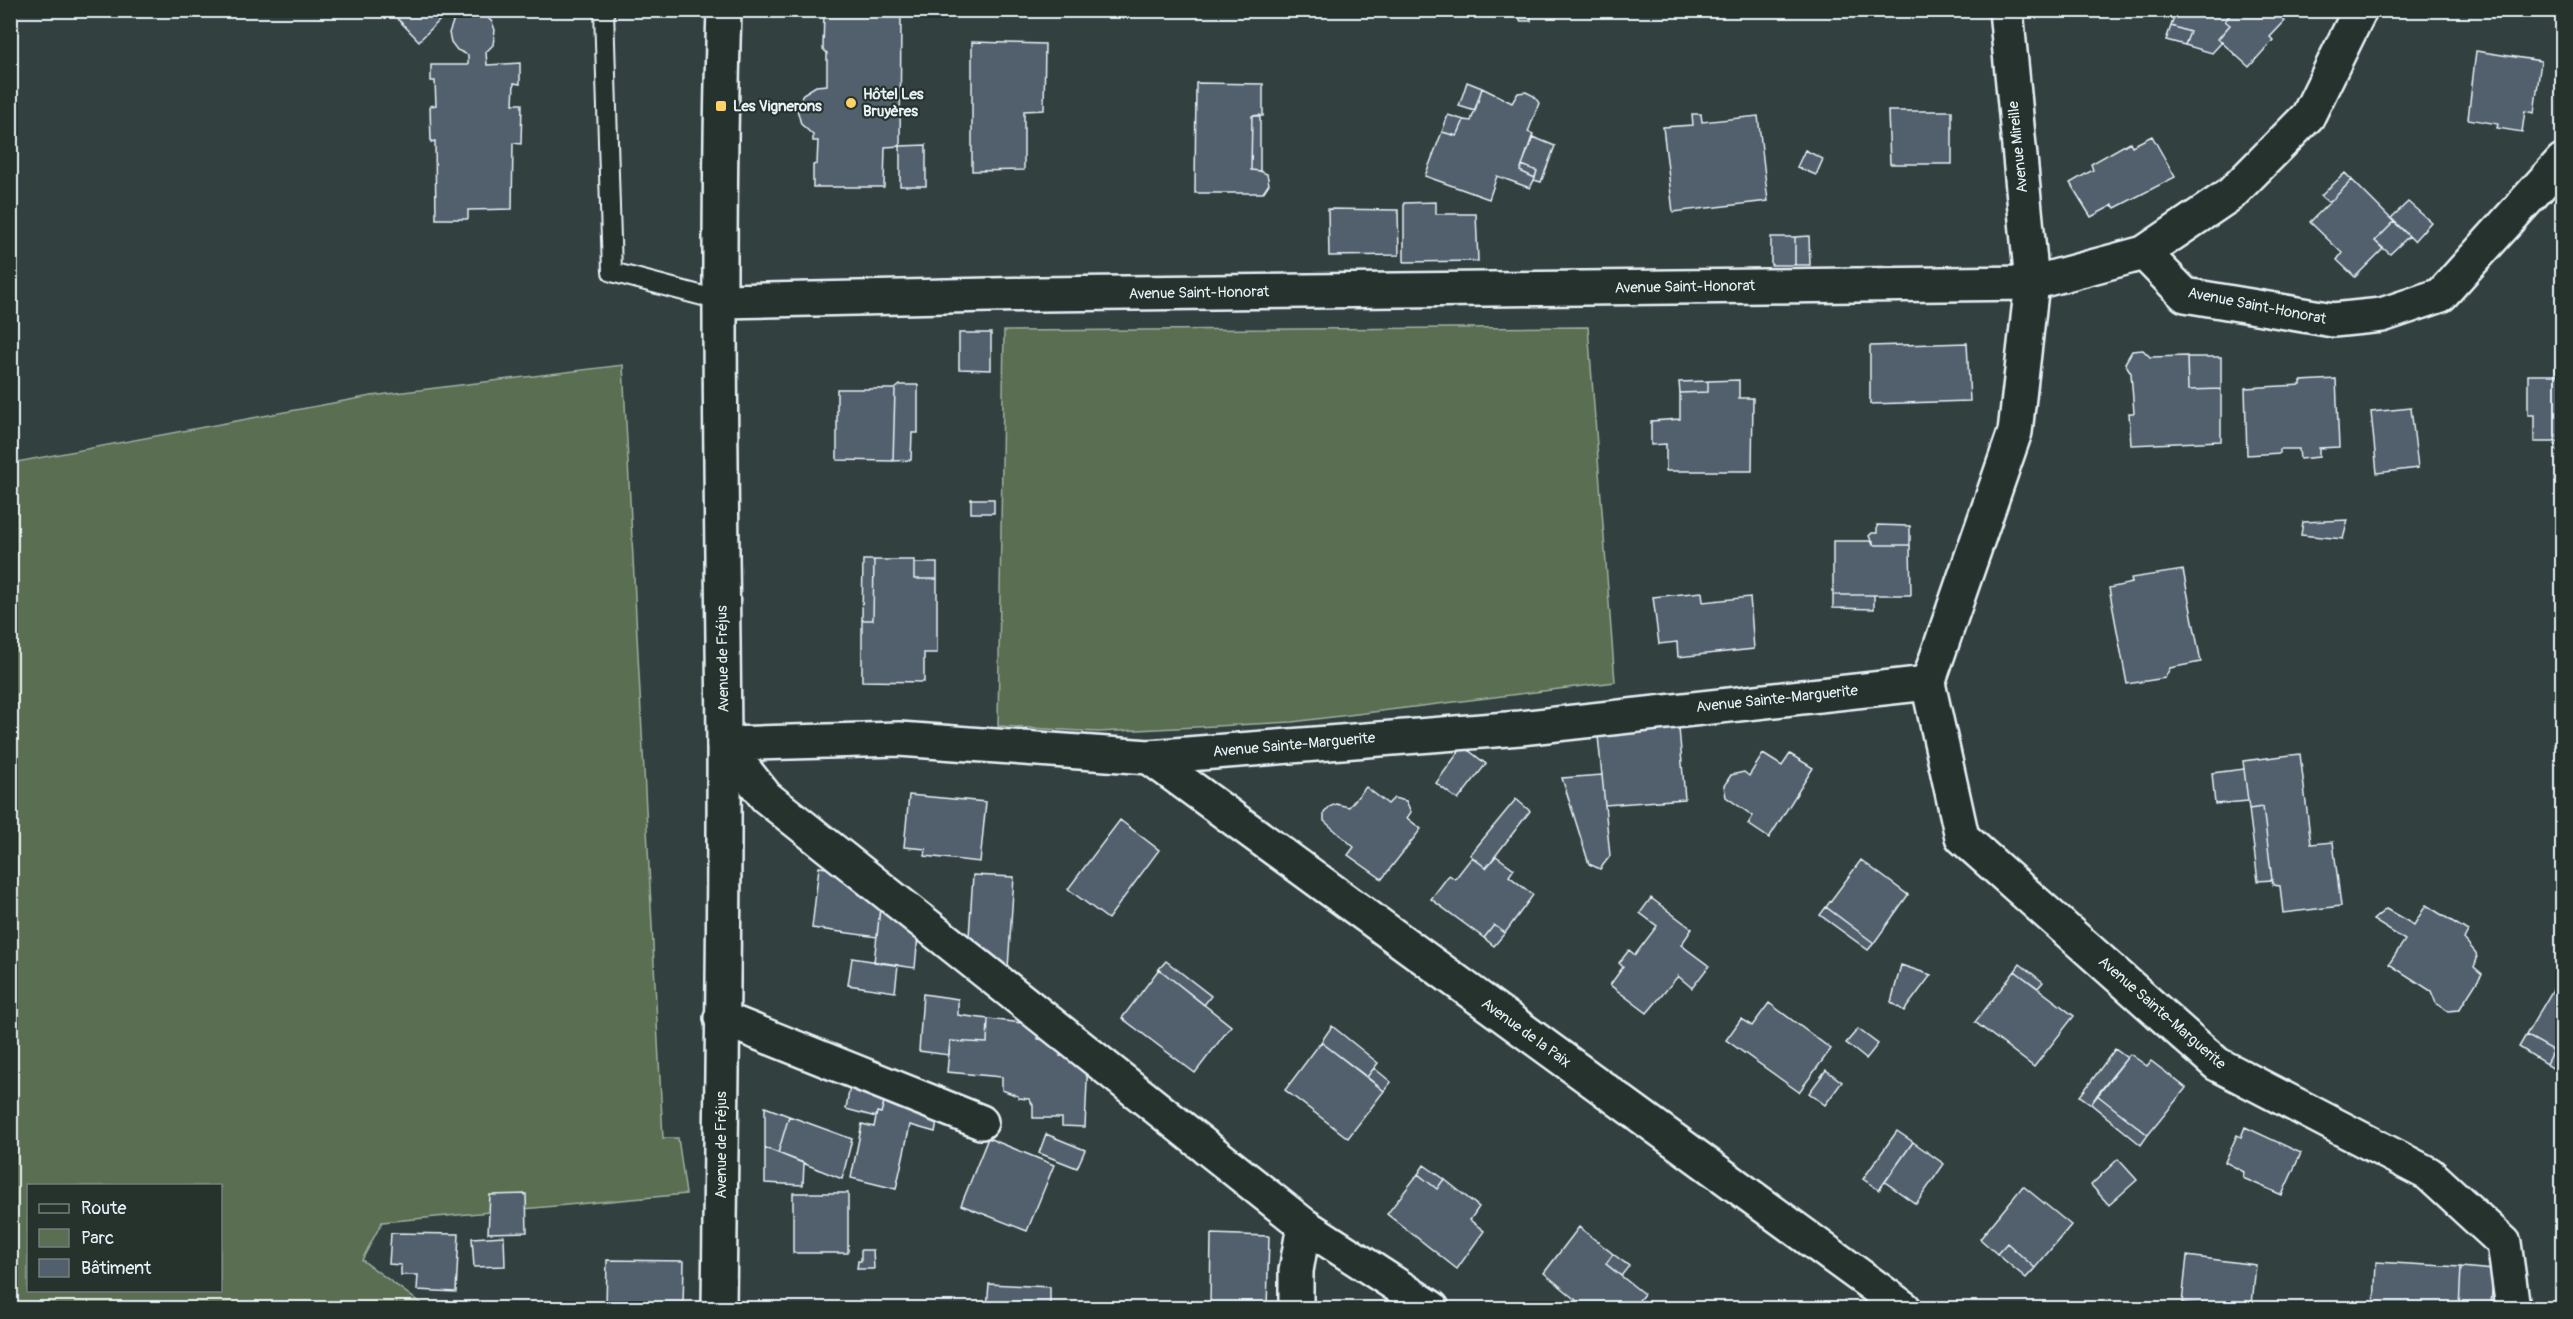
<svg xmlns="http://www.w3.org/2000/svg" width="2573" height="1319" font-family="Pangolin,sans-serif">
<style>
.green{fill:#5a6e51;stroke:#a1b0a4;stroke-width:1.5;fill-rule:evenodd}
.building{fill:#51606c;stroke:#e8f1f8;stroke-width:1.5}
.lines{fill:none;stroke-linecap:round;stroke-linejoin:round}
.lane-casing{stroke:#e8f1f8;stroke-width:22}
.street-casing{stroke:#e8f1f8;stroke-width:38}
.primary-casing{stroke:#e8f1f8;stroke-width:38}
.lane{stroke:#26332d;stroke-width:18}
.street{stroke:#26332d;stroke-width:33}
.primary{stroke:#26332d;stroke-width:33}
.poi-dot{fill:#ffd166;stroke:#26332d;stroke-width:2}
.labels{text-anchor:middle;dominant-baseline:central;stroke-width:4.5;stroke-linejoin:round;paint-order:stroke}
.poi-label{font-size:15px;font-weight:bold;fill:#e8f1f8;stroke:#26332d;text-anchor:start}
.street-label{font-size:15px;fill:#e8f1f8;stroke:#26332d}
</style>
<rect width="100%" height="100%" fill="#334040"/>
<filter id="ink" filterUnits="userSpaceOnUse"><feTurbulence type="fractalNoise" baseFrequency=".0167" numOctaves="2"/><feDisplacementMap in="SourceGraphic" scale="12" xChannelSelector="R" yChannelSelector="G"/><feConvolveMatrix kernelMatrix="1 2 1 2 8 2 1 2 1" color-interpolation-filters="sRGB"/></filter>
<g filter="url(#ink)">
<path class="green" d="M1588,327L1615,682L1292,722L1098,732L998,726L1004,331Z
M623,365L663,1138H678L686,1194L382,1222L362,1260L427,1308H11V463L371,396ZM28,1186H220V1290H28Z"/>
<path class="building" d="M395,10H469L485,15L492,22L495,30L493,45L486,52L487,65L520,63V84L514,83L513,104H522L521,144L513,143L512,209L468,210V219H436L435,141L431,142L430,106L436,105L435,81H431V65H468V55L457,50L451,42L449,33L454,19L447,13L419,41L392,13Z
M1520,10H1573V13L1531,14V21H1520Z
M2176,10H2234L2225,21L2230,25L2218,39L2222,42L2212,53L2185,45L2190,32L2171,26Z
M2234,10H2273L2285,21L2270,37L2273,40L2249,67L2218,39L2230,25L2225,21Z
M824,12H901L900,146L885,147L884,187H813V165L817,164L818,141H813V135L801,124L797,109L803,94L816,86L827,85V53L823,49Z
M2171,26L2190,32L2185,45L2166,40Z
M972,42L1045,44L1044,110L1024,111V170L972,171Z
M2476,51L2541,61L2534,113L2525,111L2522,132L2497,128L2498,124L2468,119Z
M1467,82L1482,88L1475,111L1459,106Z
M1196,83L1263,84V116H1252L1251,170L1260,171L1267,174L1269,184L1263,193H1195Z
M1482,88L1512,103L1518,93L1526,92L1534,96L1539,103L1528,132L1533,134L1520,171L1535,178L1530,188L1497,176L1489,199L1425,176L1442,132L1457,136L1464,120L1471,121Z
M1888,111H1952V164H1890Z
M1692,114H1701L1702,122L1758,116L1768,201L1673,212L1663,127L1693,125Z
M1260,115V171L1251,170L1252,116Z
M1448,115L1464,120L1457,136L1442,132Z
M2152,136L2175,177L2115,208L2113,205L2091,217L2070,183L2093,170L2091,164L2130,142L2132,146Z
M1533,137L1555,146L1541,182L1534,180L1537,171L1522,165Z
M926,145V186H900V146Z
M1805,150L1823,159L1816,175L1797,167Z
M1522,165L1537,171L1535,178L1520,171Z
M2345,173L2352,180L2329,203L2321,196Z
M2352,180L2394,222L2375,241L2383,249L2355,277L2337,260L2342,253L2310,222Z
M1436,202V214H1476L1478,261L1404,262V203Z
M2408,202L2431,222L2414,241L2391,218Z
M1328,209L1398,210L1399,255L1329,256Z
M2394,222L2409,236L2390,254L2375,241Z
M1809,236L1810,265H1795V237Z
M1771,237H1795V265H1771Z
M2562,258V274L2555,268Z
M959,333H991V370L959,369Z
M1967,343L1970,401L1870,404V346Z
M2143,350L2150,357L2187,356L2188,390L2221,389V441L2131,445L2129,413H2134L2131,373L2125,363L2132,351Z
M2187,357H2221V389L2188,390Z
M2556,364H2562V451H2558L2559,442H2534V415H2528V375H2556Z
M2336,379L2339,447L2319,448V457L2300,459L2299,449H2280V453L2247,455L2245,388L2301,385V381Z
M1739,380V398H1753L1752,471H1666V444L1651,445V421L1680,419V393L1708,392V381Z
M1708,381V392L1680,393L1679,382Z
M900,385H918V433H912L911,460L893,461L895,389Z
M837,389H895L893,461L837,460Z
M2411,408L2418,468L2377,473L2371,412Z
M971,499H994V513H971Z
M2348,520L2343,539L2301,535L2303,522Z
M1877,525L1910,526V545H1873L1869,536L1872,533H1877Z
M1833,541H1873V545H1910L1911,595H1833Z
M863,560H874L873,620H862Z
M874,560H914V579H937V653H924V682L862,681V620H873Z
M914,563H937V579H914Z
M2183,570L2201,662L2170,668L2165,678L2127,684L2109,588L2132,583L2131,578Z
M1702,592L1703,602L1750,597L1754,649L1678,657L1677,642L1659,644L1653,597Z
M1833,595H1874V609L1833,608Z
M1679,728L1685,799L1605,805L1598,736Z
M1463,746L1486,764L1458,800L1436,783Z
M1763,754L1782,766L1790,754L1813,768L1769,838L1748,824L1753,816L1726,797L1724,786L1731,775L1744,772L1749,776Z
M2300,754L2311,844L2333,842L2341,906L2283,913L2280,886L2273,885L2272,880L2263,807L2249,809L2243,761Z
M2244,769L2248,801L2215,804L2212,773Z
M1602,775L1610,856L1600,869L1589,864L1562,778Z
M1366,787L1388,804L1394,798L1406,801L1411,812L1407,818L1421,829L1382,879L1348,855L1354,847L1324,821V813L1329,807L1336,804L1349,807Z
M909,795L986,802L980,862L925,856L926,849L904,847Z
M1516,799L1530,811L1486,868L1470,855Z
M2263,807L2272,880L2258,881L2249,809Z
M1120,820L1159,850L1108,919L1068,889Z
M1496,856L1514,869L1509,876L1533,895L1505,933L1494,925L1484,938L1431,899L1449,875L1455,879L1472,857L1486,868Z
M1861,860L1908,895L1874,943L1826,907Z
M819,867L851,871L881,896L877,937L812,928Z
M973,875L1014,877L1008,968L969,937Z
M1651,898L1692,929L1681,945L1709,966L1692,988L1678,976L1647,1013L1610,985L1623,967L1619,963L1629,950L1635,955L1657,926L1640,913Z
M881,900L919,924L915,968L874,962Z
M2426,905L2468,931L2464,939L2476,953L2477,959L2474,967L2482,974L2459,1010L2448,1011L2436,1003L2431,991L2389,964L2405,940L2373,920L2386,909L2414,925Z
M1826,907L1874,943L1868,950L1820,915Z
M1494,925L1505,933L1494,946L1484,938Z
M852,958L898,965L895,992L848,985Z
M1166,961L1211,996L1204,1005L1159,969Z
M2020,964L2043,982L2038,988L2015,971Z
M1901,965L1931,975L1904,1011L1891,1002Z
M1159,969L1231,1026L1195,1073L1122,1018Z
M2015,971L2074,1016L2034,1067L1975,1022Z
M2555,986L2562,991V1074L2546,1064L2553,1050L2526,1035Z
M923,994L958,999V1015L988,1019L987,1043L950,1041L949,1055L919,1051Z
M1769,1003L1831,1049L1799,1092L1726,1040L1741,1019L1752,1026Z
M988,1019L1039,1025L1038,1039L1061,1043L1060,1056L1088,1058L1085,1127L1062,1126V1118H1033V1105L1029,1099L1018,1098V1096L1002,1090V1077L947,1072L950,1041L987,1043Z
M1332,1026L1378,1063L1367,1077L1321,1042Z
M1858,1029L1878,1044L1866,1059L1846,1043Z
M2526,1035L2553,1050L2546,1064L2519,1047Z
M1321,1042L1384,1091L1348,1138L1285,1090Z
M2115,1049L2127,1058L2091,1104L2080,1096Z
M2130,1054L2147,1066L2151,1061L2186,1088L2148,1135L2097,1095Z
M1374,1068L1391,1082L1384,1091L1367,1077Z
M1826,1070L1842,1082L1825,1105L1809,1093Z
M850,1085L886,1095L881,1113L877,1112L876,1117L846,1109Z
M886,1095L938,1116L935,1132L910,1125L896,1189L851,1178L862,1124L874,1127L877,1112L881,1113Z
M2097,1095L2148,1135L2141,1145L2091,1104Z
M765,1107L789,1116L778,1153L765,1148Z
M789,1116L852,1139L842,1179L778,1153Z
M2245,1127L2301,1153L2282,1195L2243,1178L2244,1172L2225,1162L2237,1135L2241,1137Z
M1897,1131L1913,1142L1879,1190L1863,1179Z
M1046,1134L1085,1150L1077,1168L1039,1153Z
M988,1138L1054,1165L1027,1231L961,1205Z
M1913,1142L1944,1164L1916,1204L1885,1182Z
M765,1148L804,1163L803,1185L765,1183Z
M2118,1159L2137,1180L2109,1205L2091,1185Z
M1424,1165L1444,1179L1437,1189L1418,1174Z
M1418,1174L1437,1189L1444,1179L1479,1207L1470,1220L1484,1231L1457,1269L1387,1214Z
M2023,1186L2071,1225L2035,1268L2007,1243L1997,1254L1980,1239Z
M793,1193H848V1253H793Z
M526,1194L527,1232L488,1233L490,1195Z
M1579,1227L1613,1254L1606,1264L1644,1294L1633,1308H1576L1580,1303L1544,1273Z
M391,1233L459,1234L456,1292L417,1290L418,1275H401V1265L389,1264Z
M1211,1234L1269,1236L1267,1308L1210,1306Z
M504,1236L505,1266L474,1267L472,1238Z
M2007,1243L2035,1268L2026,1278L1997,1254Z
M861,1250H873L874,1269H857L858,1261H861Z
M1613,1254L1629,1266L1621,1276L1606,1264Z
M2187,1256L2256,1265L2252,1304L2232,1301L2230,1308L2182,1303Z
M607,1260L684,1261L683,1308H606Z
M2376,1262L2461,1267L2459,1308H2374Z
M2461,1267L2493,1270L2491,1308H2459Z
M989,1284L1050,1287V1308H987Z
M2232,1301L2252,1304L2251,1308H2231Z
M843,1305L886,1308H843Z"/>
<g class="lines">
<g class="lane-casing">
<path id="lane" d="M604,10L612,272L722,301"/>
</g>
<g class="street-casing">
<path id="street" d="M2144,253L2185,295L2333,320L2382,315L2441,295L2562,161
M722,301L1040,294L2032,283L2144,253L2231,194L2308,116L2360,10
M1928,683L2015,432L2032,283L2006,10
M724,744L899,739L1149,757L1520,728L1928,683L1962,837L2217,1064L2429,1174L2504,1243L2513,1308
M724,744L766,797L1304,1225L1432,1308
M1149,757L1904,1308
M721,1018L981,1122
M1296,1308V1271L1304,1225"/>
</g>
<g class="primary-casing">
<path id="primary" d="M719,1308C721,1119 725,930 724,741C722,498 716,254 724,10"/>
</g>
<use href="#lane" class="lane"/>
<use href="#street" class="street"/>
<use href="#primary" class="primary"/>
</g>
</g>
<g class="poi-dot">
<circle cx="851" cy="103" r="6"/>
<rect x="715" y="100" width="12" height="12" rx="3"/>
</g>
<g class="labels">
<g class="poi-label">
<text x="863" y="94">Hôtel Les<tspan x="863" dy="17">Bruyères</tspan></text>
<text x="733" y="106">Les Vignerons</text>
</g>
<g class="street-label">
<text transform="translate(2018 147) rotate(-96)">Avenue Mireille</text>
<text transform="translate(1685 287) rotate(-1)">Avenue Saint-Honorat</text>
<text transform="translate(1199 293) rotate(-1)">Avenue Saint-Honorat</text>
<text transform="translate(2257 306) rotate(11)">Avenue Saint-Honorat</text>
<text transform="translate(723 659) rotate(-91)">Avenue de Fréjus</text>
<text transform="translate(1777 699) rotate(-6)">Avenue Sainte-Marguerite</text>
<text transform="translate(1294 745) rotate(-5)">Avenue Sainte-Marguerite</text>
<text transform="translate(2162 1013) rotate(41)">Avenue Sainte-Marguerite</text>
<text transform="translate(1526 1033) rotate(36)">Avenue de la Paix</text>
<text transform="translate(721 1145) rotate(-90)">Avenue de Fréjus</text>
</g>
</g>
<rect width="2573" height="1319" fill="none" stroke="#26332d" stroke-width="36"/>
<rect x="18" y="18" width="2537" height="1283" fill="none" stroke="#e8f1f8" stroke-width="2" filter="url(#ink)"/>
<rect x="27" y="1184" width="195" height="108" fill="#26332d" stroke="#747f7e" stroke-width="1.5"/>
<rect x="39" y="1204" width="30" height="9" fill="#26332d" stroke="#747f7e" stroke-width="1.5"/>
<text x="81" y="1214" font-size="18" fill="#e8f1f8">Route</text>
<rect x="39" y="1229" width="30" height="18" fill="#5a6e51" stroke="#747f7e" stroke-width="1.5"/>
<text x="81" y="1244" font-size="18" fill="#e8f1f8">Parc</text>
<rect x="39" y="1259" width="30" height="18" fill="#51606c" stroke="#747f7e" stroke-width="1.5"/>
<text x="81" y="1274" font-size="18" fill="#e8f1f8">Bâtiment</text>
</svg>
